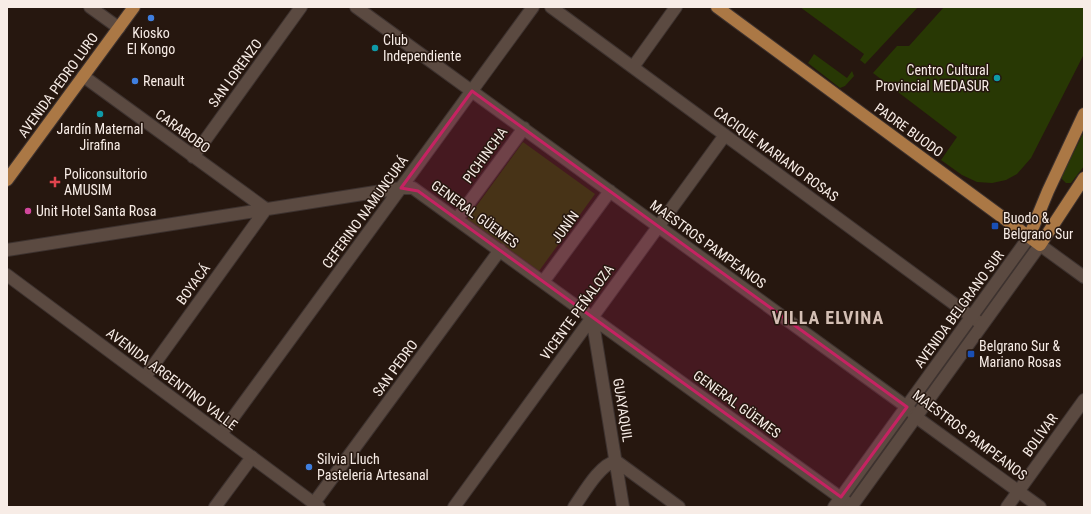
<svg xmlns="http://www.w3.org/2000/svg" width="1091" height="514" font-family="'Roboto Condensed',sans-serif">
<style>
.green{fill:#283804}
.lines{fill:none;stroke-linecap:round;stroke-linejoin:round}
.minor-casing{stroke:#3d322f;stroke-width:14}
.secondary-casing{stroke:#3d322f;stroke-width:14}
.primary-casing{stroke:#3d322f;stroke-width:14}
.minor{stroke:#5b4a41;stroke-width:12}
.secondary{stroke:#5b4a41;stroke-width:12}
.primary{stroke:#ab7845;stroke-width:12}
.marked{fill:#c52362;fill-opacity:0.2;stroke:#c52362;stroke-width:3;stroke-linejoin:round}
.shop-dot{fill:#3f7fe0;stroke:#26170f;stroke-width:1.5}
.culture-dot{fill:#0f9aa8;stroke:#26170f;stroke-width:1.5}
.health-dot{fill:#e0444e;stroke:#26170f;stroke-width:1.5}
.hotel-dot{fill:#d1479c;stroke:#26170f;stroke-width:1.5}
.transit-dot{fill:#1a4fb4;stroke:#26170f;stroke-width:1.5}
.labels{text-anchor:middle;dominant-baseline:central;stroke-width:3;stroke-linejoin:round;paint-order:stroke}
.poi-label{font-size:14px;fill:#f7ece6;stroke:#26170f;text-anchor:start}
.street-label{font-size:14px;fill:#f7ece6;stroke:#26170f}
.district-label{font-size:18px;font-weight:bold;letter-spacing:1px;fill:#d4bfb4;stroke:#26170f}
</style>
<rect width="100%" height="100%" fill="#26170f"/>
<path class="green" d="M800,7H918L865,64L860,60L864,54Z
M944,7H1084V54L1031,158L1017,174L1006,180L992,183L977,182L962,175L941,160L957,137L873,73L897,46H909Z
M814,54L847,78L852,71L854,76L845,86L840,88L808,63Z
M1084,132V166L1071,183H1066L1062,179V175Z
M523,142L595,194L539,271L467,219Z"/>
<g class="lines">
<g class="minor-casing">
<path id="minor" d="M90,7L119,28
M356,7L907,407L916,417L1040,507
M551,7L980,323
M633,67L676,7
M83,76L266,209L145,377
M193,157L301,7
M457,219L524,128
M1040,245L1084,277
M7,250L401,188H413L852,506
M543,282L610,191
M592,317L623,507
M221,434L533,7
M616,461L679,507
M314,503L500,250
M215,507L252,457
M454,507L725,135
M574,507C584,493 599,465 616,461
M1007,507L1084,400"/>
</g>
<g class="secondary-casing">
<path id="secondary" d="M7,275L319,507
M834,507L1029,237
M851,507L1040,245"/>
</g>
<g class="primary-casing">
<path id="primary" d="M717,7L1040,245L1084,178
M7,180L134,7
M1029,237L1048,191L1084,114"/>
</g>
<use href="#minor" class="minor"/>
<use href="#secondary" class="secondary"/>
<use href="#primary" class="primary"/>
</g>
<path class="marked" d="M472,91L907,407L841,497L418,191L401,188Z"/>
<g class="shop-dot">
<circle cx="151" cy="18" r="4"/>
<circle cx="135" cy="81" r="4"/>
<circle cx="309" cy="467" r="4"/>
</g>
<g class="culture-dot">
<circle cx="375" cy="48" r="4"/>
<circle cx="997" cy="78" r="4"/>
<circle cx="100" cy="114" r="4"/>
</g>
<path class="health-dot" d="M53 176h4v4h4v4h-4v4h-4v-4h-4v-4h4z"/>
<circle class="hotel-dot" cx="28" cy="211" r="4"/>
<g class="transit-dot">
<rect x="991" y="222" width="8" height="8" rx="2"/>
<rect x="967" y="350" width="8" height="8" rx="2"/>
</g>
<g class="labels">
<g class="poi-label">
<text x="151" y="33" text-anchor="middle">Kiosko<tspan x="151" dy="16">El Kongo</tspan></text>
<text x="383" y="40">Club<tspan x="383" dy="16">Independiente</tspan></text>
<text x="989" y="70" text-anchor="end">Centro Cultural<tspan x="989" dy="16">Provincial MEDASUR</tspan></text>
<text x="143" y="81">Renault</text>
<text x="100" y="129" text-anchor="middle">Jardín Maternal<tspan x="100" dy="16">Jirafina</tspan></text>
<text x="64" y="174">Policonsultorio<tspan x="64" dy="16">AMUSIM</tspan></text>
<text x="36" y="211">Unit Hotel Santa Rosa</text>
<text x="1003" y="218">Buodo &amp;<tspan x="1003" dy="16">Belgrano Sur</tspan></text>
<text x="979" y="346">Belgrano Sur &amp;<tspan x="979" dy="16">Mariano Rosas</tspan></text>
<text x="317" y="459">Silvia Lluch<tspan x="317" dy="16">Pasteleria Artesanal</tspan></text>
</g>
<g class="street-label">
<text transform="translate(235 73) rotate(-54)">SAN LORENZO</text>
<text transform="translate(58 85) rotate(-54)">AVENIDA PEDRO LURO</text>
<text transform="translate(909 130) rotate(36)">PADRE BUODO</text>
<text transform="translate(183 131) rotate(36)">CARABOBO</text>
<text transform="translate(776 154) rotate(36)">CACIQUE MARIANO ROSAS</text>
<text transform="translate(485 155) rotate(-54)">PICHINCHA</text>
<text transform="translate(365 212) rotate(-54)">CEFERINO NAMUNCURÁ</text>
<text transform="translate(475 214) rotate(36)">GENERAL GÜEMES</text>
<text transform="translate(565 227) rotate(-54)">JUNÍN</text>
<text transform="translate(708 244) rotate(36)">MAESTROS PAMPEANOS</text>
<text transform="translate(193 284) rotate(-54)">BOYACÁ</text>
<text transform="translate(959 309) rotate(-54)">AVENIDA BELGRANO SUR</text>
<text transform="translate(577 312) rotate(-54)">VICENTE PEÑALOZA</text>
<text transform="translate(395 368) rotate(-54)">SAN PEDRO</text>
<text transform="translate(172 379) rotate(37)">AVENIDA ARGENTINO VALLE</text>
<text transform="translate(737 404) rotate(36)">GENERAL GÜEMES</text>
<text transform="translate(623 410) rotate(81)">GUAYAQUIL</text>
<text transform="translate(970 435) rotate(37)">MAESTROS PAMPEANOS</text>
<text transform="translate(1040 435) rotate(-54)">BOLÍVAR</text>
</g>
<g class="district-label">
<text x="828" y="317">VILLA ELVINA</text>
</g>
</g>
<rect width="1091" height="514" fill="none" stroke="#f7ece6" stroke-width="16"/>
</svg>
